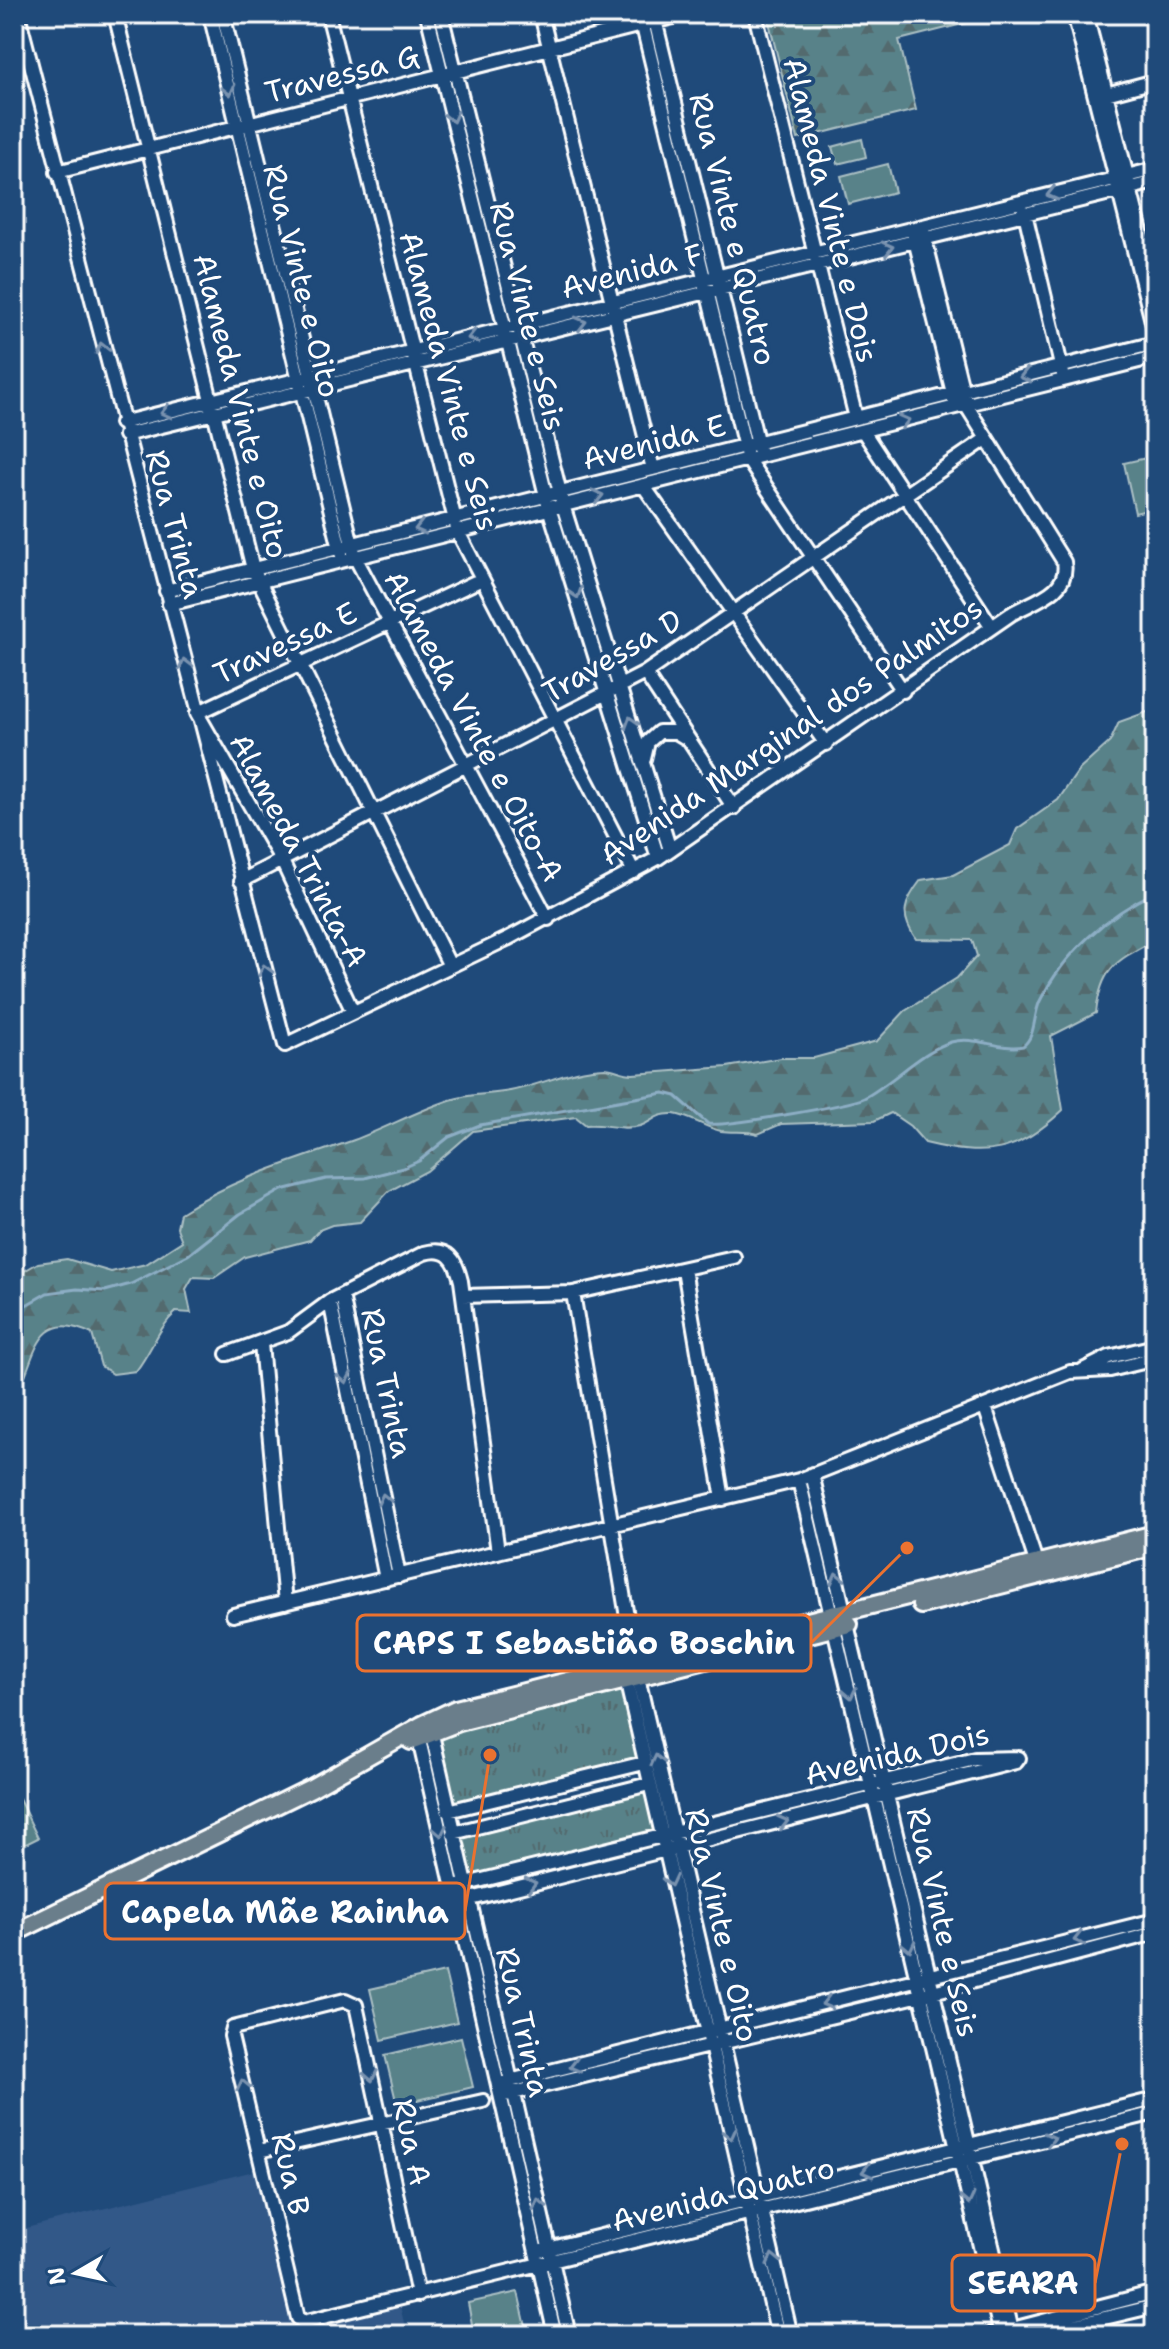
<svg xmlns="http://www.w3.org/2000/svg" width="1169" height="2349" font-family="'Shantell Sans',sans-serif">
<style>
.built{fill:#305888}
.forest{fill:url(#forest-firs);stroke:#acc0c4;stroke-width:2}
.park{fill:url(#park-tufts);stroke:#acc0c4;stroke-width:2}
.pitch{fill:#588289;stroke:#acc0c4;stroke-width:2}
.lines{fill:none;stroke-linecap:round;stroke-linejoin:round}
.stream{stroke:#8daec5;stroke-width:3}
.minor-casing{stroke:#fff;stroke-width:18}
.major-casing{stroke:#fff;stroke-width:22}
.minor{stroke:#1f4a7a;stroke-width:12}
.major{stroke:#6b7e8b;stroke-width:16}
.oneway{stroke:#7992af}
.labels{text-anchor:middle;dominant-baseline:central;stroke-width:8;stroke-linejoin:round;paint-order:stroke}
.street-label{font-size:30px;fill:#fff;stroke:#1f4a7a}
.leader{fill:none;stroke:#eb7230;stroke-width:3}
.callout-dot{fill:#eb7230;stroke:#1f4a7a;stroke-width:3}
.callout{fill:#1f4a7a;stroke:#eb7230;stroke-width:3}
.callout-label{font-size:32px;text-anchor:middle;font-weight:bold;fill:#fff}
</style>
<defs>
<pattern id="forest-firs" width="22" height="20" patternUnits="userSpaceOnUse" patternTransform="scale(2)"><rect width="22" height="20" fill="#588289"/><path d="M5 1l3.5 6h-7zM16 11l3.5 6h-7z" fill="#536a6e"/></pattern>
<pattern id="park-tufts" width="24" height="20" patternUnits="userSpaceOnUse" patternTransform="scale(2)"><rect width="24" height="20" fill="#588289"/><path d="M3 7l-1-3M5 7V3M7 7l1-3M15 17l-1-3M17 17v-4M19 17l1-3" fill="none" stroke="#536a6e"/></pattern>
</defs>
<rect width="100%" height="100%" fill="#1f4a7a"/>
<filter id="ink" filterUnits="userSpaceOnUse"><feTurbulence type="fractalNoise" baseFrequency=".0125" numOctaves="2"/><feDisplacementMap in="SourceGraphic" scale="16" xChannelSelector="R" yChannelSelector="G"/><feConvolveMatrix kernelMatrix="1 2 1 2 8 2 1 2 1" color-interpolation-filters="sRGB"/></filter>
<g filter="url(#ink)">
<path class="built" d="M254,2171L293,2328L300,2332L400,2306L407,2335H14V2231Z"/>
<path class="forest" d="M767,14H1002L899,40L916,110L798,139Z
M1147,712L1155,714V940C1116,961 1101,967 1096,1013L1051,1036L1063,1110C1016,1154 987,1158 925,1143L910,1126L891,1113L874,1121L781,1124L758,1134C745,1130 734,1133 721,1131C705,1128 690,1116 674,1114C655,1113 653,1122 640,1126C621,1131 603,1123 586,1125L576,1117L473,1131L427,1171L389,1191L360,1222L332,1225L319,1230L310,1240L245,1257L214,1278L193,1277L186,1289L191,1313L176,1312C158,1328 151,1352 136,1371L113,1374L101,1366L92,1334C32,1304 36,1366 14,1399V1277L38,1263L67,1259L111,1272L146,1264L182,1241L177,1228L180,1213C234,1178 294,1161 354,1140C386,1128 417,1111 450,1100C470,1093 490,1095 510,1091C542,1085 571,1069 605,1068C613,1068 623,1074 633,1074L727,1067L781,1058H814L877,1041L905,1011L957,978L977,956L972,940L916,939C899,915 904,902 921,880L953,875L1010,845L1017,829L1058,800L1079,770L1110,742L1119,722Z"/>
<path class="park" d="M626,1681L644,1763L448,1811L431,1733Z
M649,1784L660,1837L464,1884L453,1833Z"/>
<path class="pitch" d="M862,139L866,157L837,164L832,147Z
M888,164L895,192L848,204L841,176Z
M1155,456V508L1135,513L1124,463Z
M14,1789L38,1838L14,1850Z
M445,1972L457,2022L382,2040L370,1989Z
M461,2037L473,2087L397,2105L385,2055Z
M518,2292L526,2327L474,2335L468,2303Z"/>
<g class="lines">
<path class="stream" d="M14,1312L47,1293L77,1289L105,1291L131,1284L188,1255L240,1214L282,1190L326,1179L365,1178L403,1168L419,1161L449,1137L480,1125L664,1093L676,1096L708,1124C722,1127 850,1105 864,1098C891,1084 923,1050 951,1042C975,1035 1000,1051 1023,1046C1036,1036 1033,1016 1040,1001C1064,953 1107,915 1155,892"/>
<g class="minor-casing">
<path id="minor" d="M18,14L285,1045L507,939L658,858L1011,614C1032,601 1070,593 1064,562L966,405L922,227
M115,14L253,569L450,966
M210,14L341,553
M223,14L355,557L548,919
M328,14L458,532L634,872
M427,14L549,508L658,858
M441,14L563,505L670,850
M541,14L653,469
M640,14L748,460L903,691
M755,14L856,418
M1074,14L1155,333
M1086,14L1155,287
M654,16L759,449
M1106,94L1155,81
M57,172L685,14
M1024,209L1063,374
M914,236L955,401
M121,423L1155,169
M863,431L992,627
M125,435L1155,182
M643,485L826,744
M166,591L1155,343
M169,604L1155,357
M645,673L734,808
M644,759L648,742L659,732H676L686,738
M241,881L645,673L986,439
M353,1012L282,861L197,713L482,579
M684,1269L723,1499
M573,1293L635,1665L791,2335
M342,1295L399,1576
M463,1296L573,1293L734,1257
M330,1301L386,1579
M261,1344L285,1603
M227,1354L288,1332L330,1301L424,1253C448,1246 456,1260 461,1281L498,1552
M1083,1370L1109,1357L1155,1346
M985,1407L1039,1571
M812,1474L1013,2335
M799,1480L1001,2335
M233,1615L799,1480L1070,1372L1110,1370L1155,1359
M625,1675L778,2335
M430,1726L569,2335
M417,1731L555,2335
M448,1811L644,1763
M453,1833L649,1784
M458,1886L975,1759L1019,1758
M463,1901L1016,1762L1019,1758
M498,2084L1155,1920
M501,2096L933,1992L1155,1933
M259,2151L483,2101
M536,2252L1155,2099
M418,2295L356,2005L345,2000L233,2028L231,2036L298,2318L303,2322L1155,2113
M989,2335L1155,2292
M1033,2335L1155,2306"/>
</g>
<g class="major-casing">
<path id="major" d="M921,1605L1155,1546
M411,1741L459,1722L849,1624
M14,1933L311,1788L422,1725L456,1709L1155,1534"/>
</g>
<use href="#minor" class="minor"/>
<use href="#major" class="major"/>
</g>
<defs><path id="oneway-chevron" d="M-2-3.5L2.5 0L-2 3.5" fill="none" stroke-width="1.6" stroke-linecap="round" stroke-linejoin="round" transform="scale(2)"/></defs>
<g class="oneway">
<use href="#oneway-chevron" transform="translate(229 90) rotate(76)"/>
<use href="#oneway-chevron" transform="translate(452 117) rotate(76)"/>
<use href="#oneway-chevron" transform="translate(1052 194) rotate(166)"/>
<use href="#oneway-chevron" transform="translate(888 248) rotate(-14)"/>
<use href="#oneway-chevron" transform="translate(581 323) rotate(-14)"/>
<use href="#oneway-chevron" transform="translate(473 337) rotate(166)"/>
<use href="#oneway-chevron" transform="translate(102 348) rotate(-104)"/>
<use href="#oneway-chevron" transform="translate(1025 376) rotate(166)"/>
<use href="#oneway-chevron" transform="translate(166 412) rotate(166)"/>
<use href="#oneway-chevron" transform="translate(904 421) rotate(-14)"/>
<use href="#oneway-chevron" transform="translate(598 496) rotate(-13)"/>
<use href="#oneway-chevron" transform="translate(420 528) rotate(166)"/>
<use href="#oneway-chevron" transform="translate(576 593) rotate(72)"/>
<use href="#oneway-chevron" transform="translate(185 664) rotate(-105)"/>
<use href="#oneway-chevron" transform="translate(631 722) rotate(-107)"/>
<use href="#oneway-chevron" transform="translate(265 970) rotate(-105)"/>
<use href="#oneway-chevron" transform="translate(345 1378) rotate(79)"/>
<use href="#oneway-chevron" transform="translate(384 1499) rotate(-102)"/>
<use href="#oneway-chevron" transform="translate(837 1578) rotate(-104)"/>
<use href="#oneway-chevron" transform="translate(850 1693) rotate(78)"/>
<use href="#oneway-chevron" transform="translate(657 1760) rotate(-103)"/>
<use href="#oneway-chevron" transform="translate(783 1822) rotate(-14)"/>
<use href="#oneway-chevron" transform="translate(440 1831) rotate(78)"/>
<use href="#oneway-chevron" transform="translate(670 1881) rotate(77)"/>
<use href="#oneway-chevron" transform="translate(531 1884) rotate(-14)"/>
<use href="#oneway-chevron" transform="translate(1079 1939) rotate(166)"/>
<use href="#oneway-chevron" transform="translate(909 1946) rotate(77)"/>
<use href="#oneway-chevron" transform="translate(827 2003) rotate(166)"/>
<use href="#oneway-chevron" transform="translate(575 2066) rotate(166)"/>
<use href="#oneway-chevron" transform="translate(371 2076) rotate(78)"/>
<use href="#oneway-chevron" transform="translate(243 2085) rotate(-103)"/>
<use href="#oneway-chevron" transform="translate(730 2134) rotate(77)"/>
<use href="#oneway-chevron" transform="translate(1050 2139) rotate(-14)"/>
<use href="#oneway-chevron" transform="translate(867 2171) rotate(166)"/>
<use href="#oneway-chevron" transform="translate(968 2199) rotate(77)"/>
<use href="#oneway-chevron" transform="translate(539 2204) rotate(-103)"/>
<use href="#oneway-chevron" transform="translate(773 2259) rotate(-103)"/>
</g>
</g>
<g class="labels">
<g class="street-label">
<text transform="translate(342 74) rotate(-14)">Travessa G</text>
<text transform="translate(831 210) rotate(76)">Alameda Vinte e Dois</text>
<text transform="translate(733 229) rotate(76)">Rua Vinte e Quatro</text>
<text transform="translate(632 271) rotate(-14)">Avenida F</text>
<text transform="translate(302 281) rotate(76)">Rua Vinte e Oito</text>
<text transform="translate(528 316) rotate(76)">Rua Vinte e Seis</text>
<text transform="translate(449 381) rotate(75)">Alameda Vinte e Seis</text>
<text transform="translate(241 406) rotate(76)">Alameda Vinte e Oito</text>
<text transform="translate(654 442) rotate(-14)">Avenida E</text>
<text transform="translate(175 524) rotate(75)">Rua Trinta</text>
<text transform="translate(285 643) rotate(-25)">Travessa E</text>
<text transform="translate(612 656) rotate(-30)">Travessa D</text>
<text transform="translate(474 726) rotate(62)">Alameda Vinte e Oito-A</text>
<text transform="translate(791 731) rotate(-34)">Avenida Marginal dos Palmitos</text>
<text transform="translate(299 850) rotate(62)">Alameda Trinta-A</text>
<text transform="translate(387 1383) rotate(78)">Rua Trinta</text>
<text transform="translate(897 1754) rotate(-13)">Avenida Dois</text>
<text transform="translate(943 1922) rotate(77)">Rua Vinte e Seis</text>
<text transform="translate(722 1925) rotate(77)">Rua Vinte e Oito</text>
<text transform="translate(523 2022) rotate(77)">Rua Trinta</text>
<text transform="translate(412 2142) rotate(78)">Rua A</text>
<text transform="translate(291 2174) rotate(77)">Rua B</text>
<text transform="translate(723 2194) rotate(-14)">Avenida Quatro</text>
</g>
</g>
<path class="leader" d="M907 1548L811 1643M490 1755L465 1911M1122 2144L1095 2283"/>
<g class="callout-dot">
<circle cx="907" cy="1548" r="8"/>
<circle cx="490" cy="1755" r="8"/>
<circle cx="1122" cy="2144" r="8"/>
</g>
<g class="callout">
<rect x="357" y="1615" width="454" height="56" rx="8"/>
<rect x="105" y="1883" width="360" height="56" rx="8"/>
<rect x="952" y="2255" width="143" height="56" rx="8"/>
</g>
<g class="callout-label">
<text x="584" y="1654">CAPS I Sebastião Boschin</text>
<text x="285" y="1923">Capela Mãe Rainha</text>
<text x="1023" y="2294">SEARA</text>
</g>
<rect width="1169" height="2349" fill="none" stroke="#1f4a7a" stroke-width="48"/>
<rect x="24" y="24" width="1121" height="2301" fill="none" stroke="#fff" stroke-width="3" filter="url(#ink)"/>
<g transform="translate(76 2273) rotate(261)" stroke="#1f4a7a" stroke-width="6" paint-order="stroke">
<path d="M0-6L14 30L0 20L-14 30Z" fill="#ffffff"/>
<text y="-12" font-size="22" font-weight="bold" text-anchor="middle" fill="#ffffff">N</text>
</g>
</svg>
